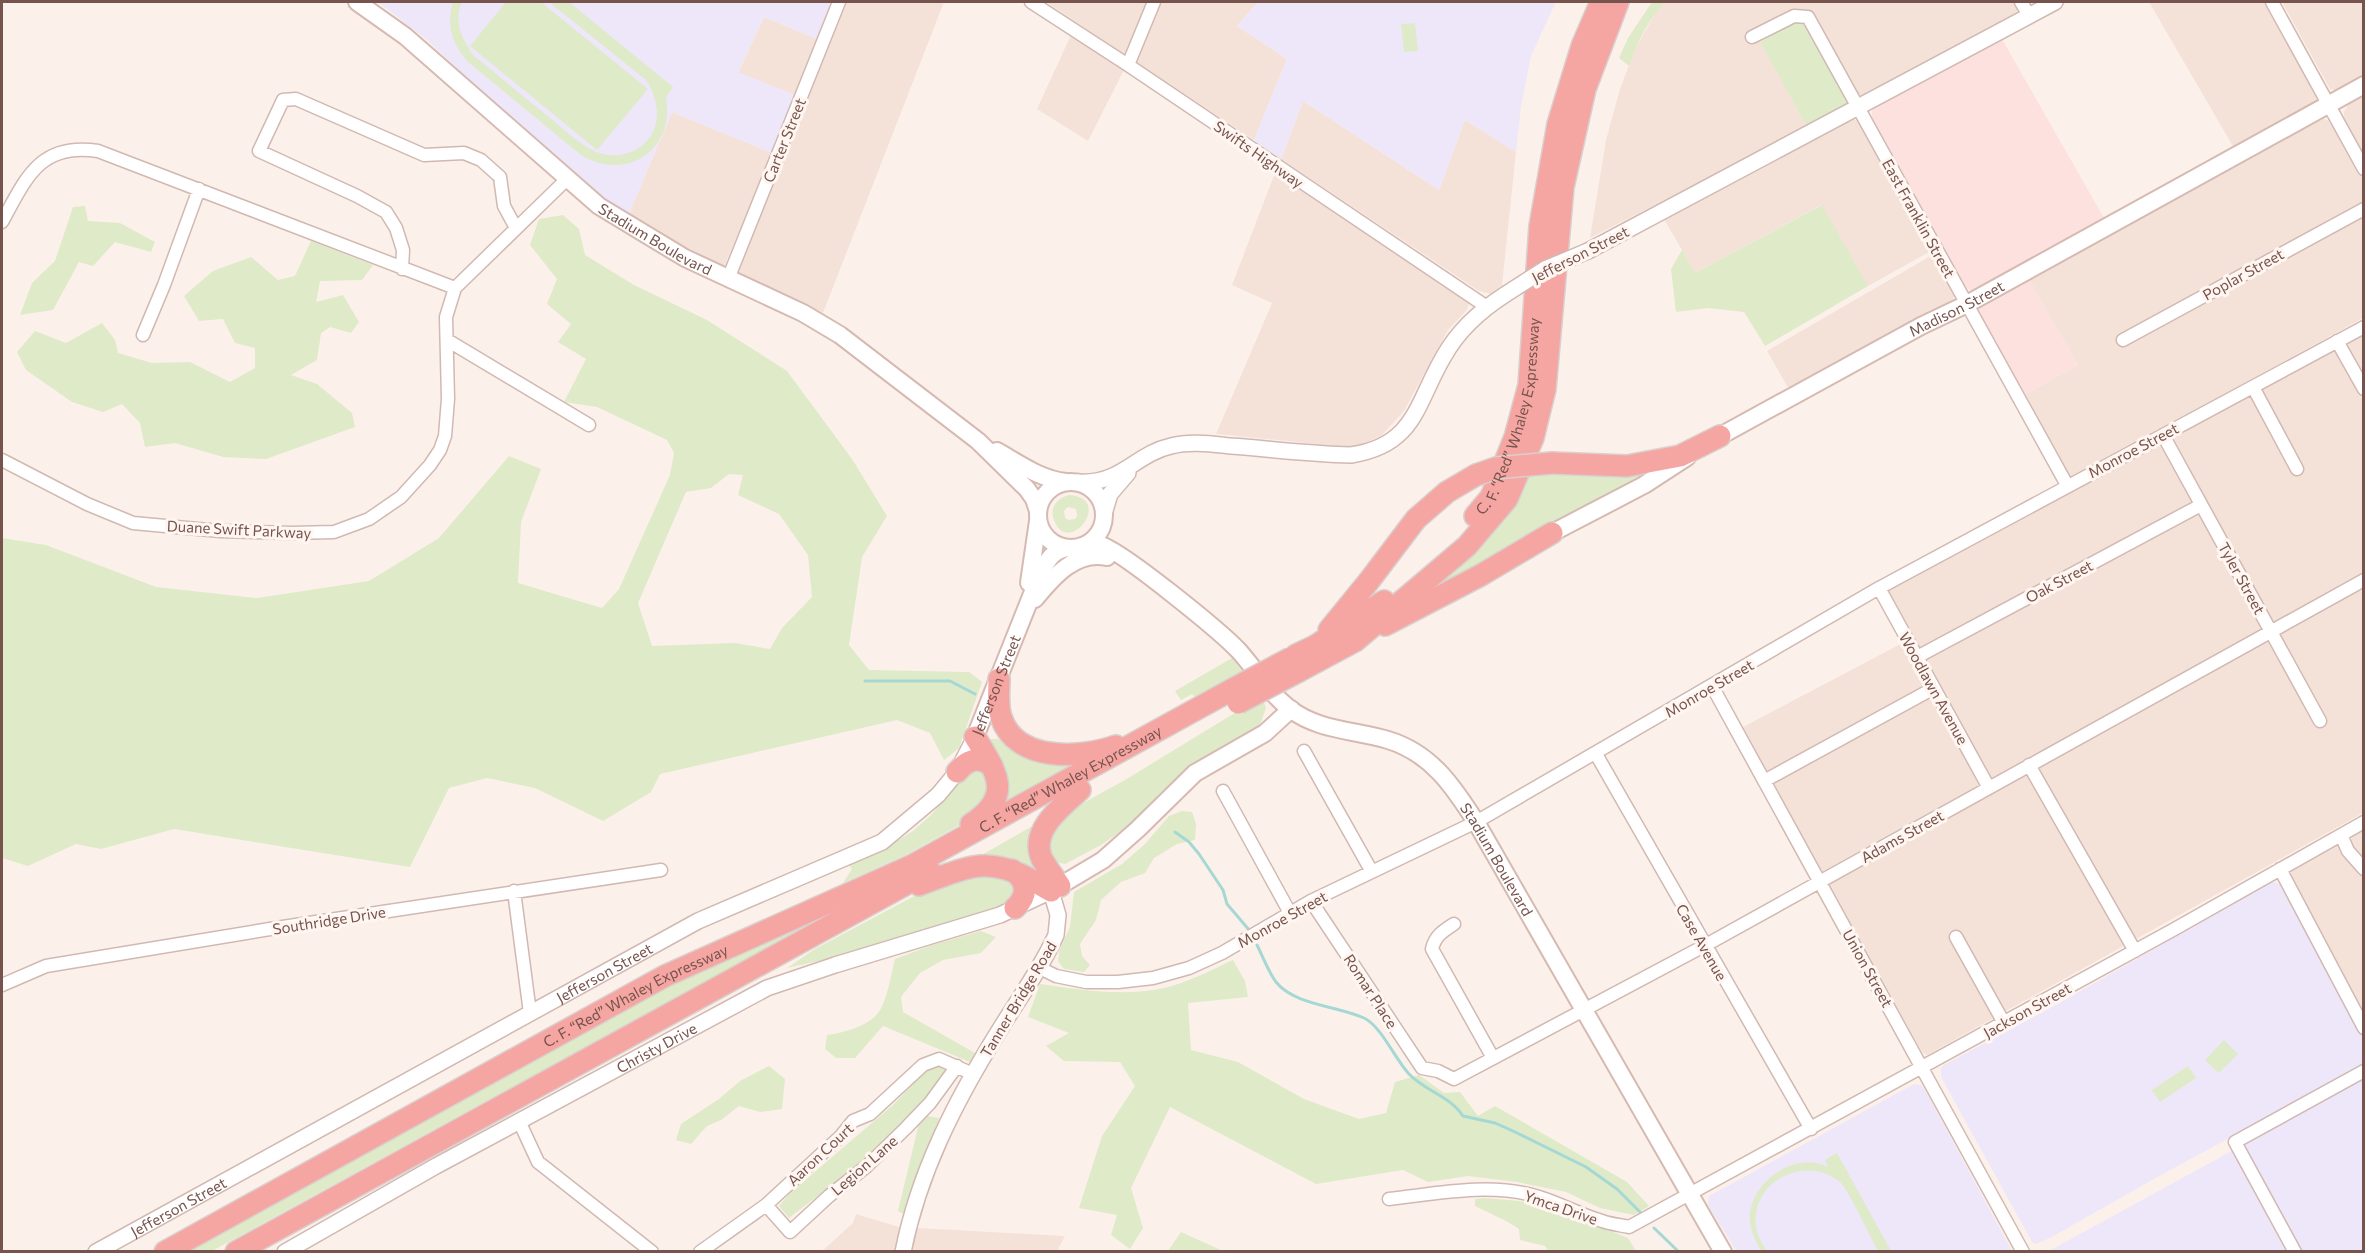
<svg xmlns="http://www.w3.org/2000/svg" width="2365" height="1253" font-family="Commissioner,sans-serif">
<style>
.residential{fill:#f4e2d9}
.commercial{fill:#fce1df}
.education{fill:#eee7f9}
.green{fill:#deeac8;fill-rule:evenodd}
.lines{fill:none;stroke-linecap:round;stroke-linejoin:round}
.stream{stroke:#a5d8d4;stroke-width:3}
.minor-casing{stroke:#d1b9b2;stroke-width:15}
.tertiary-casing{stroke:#d1b9b2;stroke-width:18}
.secondary-casing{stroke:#d6bab2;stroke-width:20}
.motorway-casing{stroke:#d9cfcd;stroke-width:24}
.minor{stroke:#fff;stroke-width:12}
.tertiary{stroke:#fff;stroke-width:15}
.secondary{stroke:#fff;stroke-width:16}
.motorway{stroke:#f5a6a3;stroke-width:21}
.tertiary-bridge-casing{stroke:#d1b9b2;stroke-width:18;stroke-linecap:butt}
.motorway-bridge-casing{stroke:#d9cfcd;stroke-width:24;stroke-linecap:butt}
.tertiary-bridge{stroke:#fff;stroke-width:15}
.motorway-bridge{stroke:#f5a6a3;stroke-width:21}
.labels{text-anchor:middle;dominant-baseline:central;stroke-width:6;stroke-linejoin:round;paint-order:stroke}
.street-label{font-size:15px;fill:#77534d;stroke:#fff6f1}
</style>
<rect width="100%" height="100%" fill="#fcf1ea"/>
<path class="residential" d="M847,2H944L823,313L741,276L738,268Z
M1046,2H1258L1237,26L1287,59L1254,140Z
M1665,2H2016L2019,6L2016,14L1865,96L1860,95L1856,91L1815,17L1807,11L1799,9L1755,32L1807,127L1590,238L1606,140L1620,89L1635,49L1656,12Z
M2149,2H2267L2317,92V98L2314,104L2234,148Z
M2282,2H2363V77L2339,91L2330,89Z
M764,17L817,39L795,95L738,73Z
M1071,35L1124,70L1088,141L1037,109Z
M2363,95V152L2344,117V112L2349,103Z
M1303,101L1439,190L1465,120L1516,152L1502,285L1491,294L1479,291L1281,159Z
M672,112L772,153L724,267H720L668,240L628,216Z
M1852,119L1861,122L1931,251L1868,286L1821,205L1695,273L1664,219Z
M2323,119L2332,121L2336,126L2363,179V202L2137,327L2143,336L2363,213V318L2074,477L2069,476L2024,395L2078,365L2029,280Z
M1275,173L1468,300L1469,304L1466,311L1448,330L1404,411L1382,435L1361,445L1347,447L1216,434L1272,303L1232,285Z
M1934,254L1955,293L1952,302L1790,391L1767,351Z
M2363,334V378L2347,348V344Z
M2332,348L2337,352L2363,400V574L2275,623L2271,622L2171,436Z
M2161,442L2270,638L2361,590L2363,594V813L1927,1055L1922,1052L1743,727L1912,638L1887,591L1890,587Z
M2363,828V1013L2289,877L2293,868Z
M856,1214L899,1227L1065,1236L1057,1251L821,1252L853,1223Z"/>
<path class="commercial" d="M2002,39L2104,218L1975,290H1970L1965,286L1872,117V111L1875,106Z
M2029,280L2078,365L2024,395L1979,316V309L1983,305Z"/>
<path class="education" d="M378,2H832L817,39L764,17L738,72L795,95L772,153L672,112L628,216L592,191L529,137L426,39Z
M1258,2H1556L1531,56L1521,107L1516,152L1465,120L1439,190L1303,101L1281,159L1254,140L1287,59L1237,26Z
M2272,882L2281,884L2363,1039V1066L2161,1175L2050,1238L2036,1244L2032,1242L1941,1077V1068L1944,1065L2063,1001Z
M2363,1079V1251H2049Z
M1914,1084L1921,1085L1925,1090L2012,1251H1736L1708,1205L1709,1196Z"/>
<path class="green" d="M453,2H462C453,21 462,40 474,56C499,76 524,97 549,117C565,130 582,148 602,154C622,159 644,150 653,132C661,114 656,95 646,80L549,2H569L673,87L666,97C675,149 628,183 581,155L468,62C452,44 446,25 453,2Z
M506,2H541L648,89L597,150L470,46Z
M1652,2H1665C1648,20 1637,43 1629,66L1619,58L1628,38Z
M1796,21L1806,22L1850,100L1849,104L1807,127L1760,42Z
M1415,23L1418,51L1404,52L1401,24Z
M1822,205L1868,286L1765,346L1744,312L1708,308L1676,312L1671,269L1682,250L1695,273Z
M85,206L88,221L120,223L155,242L151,252L115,242L93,266L79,262L53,310L20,315L32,283L55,261L73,207Z
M563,215L579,229L585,255L634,285L707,320L787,371L852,459L887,516L862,557L849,645L869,670L969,672L982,682L959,748L944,760L930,733L897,720L660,774L651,792L603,821L535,788L487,778L449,788L410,867L174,829L101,849L76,844L28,866L2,858V538L46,545L156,587L257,598L369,581L439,538L509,456L541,469L521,522L518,583L602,608L619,589L670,475L674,453L667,440L597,407L564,402L586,359L558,342L571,324L547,304L557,279L530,245L539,219ZM729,474L743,475L738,495L779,514L808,555L812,597L782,628L770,649L735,643L652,646L638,603L686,492L711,488Z
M311,241L373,265L362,280L320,281L316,302L343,295L359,322L351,333L330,327L321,333L317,360L291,375L317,384L352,413L355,427L266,459L223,457L175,443L145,447L140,423L122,404L103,412L72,402L26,370L17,352L35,331L66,343L102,323L115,340L118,353L152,363L190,362L230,382L255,368V348L235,343L223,319L199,321L184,296L213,271L251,257L278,280L295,276Z
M1531,467L1666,468L1417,603Z
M1069,495C1115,498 1068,558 1054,520C1049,508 1057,498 1069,495ZM1068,507L1076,509L1077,516L1075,519L1068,520L1065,518L1064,511Z
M1232,658L1244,674L1195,697L1192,694L1181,700L1175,691Z
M1263,700L1266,708L1260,725L1192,764L1158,795L1139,819L1101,845L1065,864L1056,862L1050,855L1049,835L1067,812L1125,780L1238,711Z
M987,739H997L1079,764L1003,806Z
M971,767L985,770L992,786L978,812L956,827L907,854L843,883L852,869L849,865L889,846L913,831L933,813Z
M1182,811L1192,812L1196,824L1195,840L1177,844L1154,858L1145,873L1121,882L1101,900L1096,920L1080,944L1082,956L1090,965L1084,972L1064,969L1058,961L1059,951L1070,927L1074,892L1122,864L1145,844L1169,816Z
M1043,820L1044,877L973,860Z
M975,873L1017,879L1013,903L985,914L850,954L787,968L815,949L918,894Z
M796,924L802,935L714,977L212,1251L175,1252L678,977Z
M981,931L996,937L981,953L943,960L920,973L901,997L903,1012L975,1053L970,1062L883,1026L855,1058H836L825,1049L827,1035C842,1033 867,1027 878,1013C887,1002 891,974 895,959L932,945Z
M1233,960L1245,981L1248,997L1188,1003L1191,1050L1238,1062L1304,1099L1359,1119L1386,1113L1395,1082L1419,1075L1444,1093L1460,1092L1478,1116L1495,1106L1627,1182L1649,1206L1634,1215L1600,1208L1566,1192L1517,1182L1468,1176L1428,1182L1403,1170L1316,1184L1170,1107L1131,1188L1143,1228L1130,1249L1111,1235L1117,1215L1079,1208L1102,1136L1135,1086L1120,1062L1064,1061L1046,1046L1069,1033L1028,1017L1040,984C1081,990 1123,997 1164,988C1187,983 1211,970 1233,960Z
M2224,1040L2238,1054L2219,1073L2205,1060Z
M942,1062L948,1069C909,1131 846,1174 789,1218L779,1206L789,1194L894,1104L932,1064Z
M769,1066L785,1079L782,1109L760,1112L739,1106L721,1120L707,1126L691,1144L676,1140L681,1124L719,1099L740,1081Z
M2188,1066L2196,1078L2160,1102L2152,1090Z
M926,1116L939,1118L905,1215L898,1211L919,1123Z
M1837,1153L1891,1251H1878C1871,1238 1848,1189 1840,1182C1802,1151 1743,1187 1758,1235C1760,1241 1764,1246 1767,1251H1761C1756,1242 1751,1232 1750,1221C1747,1184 1795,1149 1828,1167L1825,1160Z
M1484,1198L1519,1201L1558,1209L1628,1238L1636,1251H1548L1545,1246L1520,1240L1519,1229L1508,1222L1475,1206V1199Z
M1181,1232L1223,1251H1168Z"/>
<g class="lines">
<path class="stream" d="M865,681H950L975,694
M1175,832L1189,842L1199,854L1223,890L1227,904L1250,931
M1257,945C1263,957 1268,971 1276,982C1294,1005 1338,1006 1364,1018C1381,1026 1395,1059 1409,1074C1425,1091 1450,1096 1463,1116L1495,1123L1513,1131L1586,1167L1617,1189L1640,1212
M1654,1228L1679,1252"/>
<g class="minor-casing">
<path id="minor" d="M1031,2L1128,65L1487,307
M2021,2L2029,15
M2272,2L2364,169
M1752,37L1794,16L1808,17L2067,485
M1128,65L1154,2
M2,222C26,178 40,142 98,151L455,288L567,179
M402,269L403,250L396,228L386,212L357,196L259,151L283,100L296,99L424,155L464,153L481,160L500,177L504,206L516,228
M728,279L839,2
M143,335L164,285L199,189
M447,340L589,425
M2123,340L2364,209
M2337,341L2364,389
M2253,387L2297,469
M2163,435L2320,721
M2,460L87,504L133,523L220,531L292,533L334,532L369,519L401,497L430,465L440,450L445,436L448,399L446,317L455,288
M1879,588L1989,788
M1917,657L2201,505
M1712,686L2023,1252
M1304,751L1372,872
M1596,754L1811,1129
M2029,765L2135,951
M1764,781L1934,688
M1223,791L1290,913
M2341,835L2348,851L2364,869
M2280,869L2364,1028
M514,891L530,1013
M1311,901L1422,1068L1438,1071L1454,1079L1704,946L2364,580
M1454,924C1443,931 1435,936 1432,949L1493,1058
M1956,937L2004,1023
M1038,967L1056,976L1086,982H1118L1153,978L1189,968L1222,953L1311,901L1476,822L1879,588L2364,327
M2,985L46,966L276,928L661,870
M519,1121L538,1162L652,1252
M1389,1199C1435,1194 1486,1183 1532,1195C1557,1201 1579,1215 1602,1221C1610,1224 1620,1225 1629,1227L2171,931L2364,822
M766,1205L790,1232L829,1196L867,1166L906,1128L930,1103L957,1066
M700,1252L766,1205L841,1136L853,1121L870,1114L923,1065L939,1059L973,1074
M2295,1252L2235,1142L2364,1071"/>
</g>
<g class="tertiary-casing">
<g id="tertiary">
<path d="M1588,251L2055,2"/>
<path d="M1078,482C1121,485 1135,454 1171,446C1190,441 1211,444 1231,446C1271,449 1310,454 1351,455C1416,445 1416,403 1444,356C1459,329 1481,310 1506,294"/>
<path d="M1104,514L1110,494L1128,473"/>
<path id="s1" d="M96,1252L698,921L882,842L938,795L957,772L975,737"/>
<path id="s2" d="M285,1252L436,1166L767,988L835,965L1000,915L1051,891L1058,915L1056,935C1041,969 1017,1001 997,1034C955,1102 919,1172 903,1252"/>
</g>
</g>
<g class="secondary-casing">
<g id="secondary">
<path id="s3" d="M357,2L405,36L599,206L685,258L803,313L840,335L978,441L1027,489L1034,499L1038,511"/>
<path id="s4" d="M1711,441L1921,326L1967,304L2364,85"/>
<path d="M997,451C1020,464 1040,479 1066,482"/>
<circle cx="1071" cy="515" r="33"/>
<path d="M1552,533L1644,485L1687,457"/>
<path id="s5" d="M1080,547C1086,546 1093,543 1098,544C1119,548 1221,632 1239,651C1256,670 1269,693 1290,709C1319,731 1355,730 1388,740C1431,753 1453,786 1476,822L1723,1252"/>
<path d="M1029,583L1038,521"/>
<path d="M1035,599C1053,577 1076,550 1107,557"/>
<path id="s6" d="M975,737L1040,574C1047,561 1053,549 1069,548"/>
<path d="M1051,891L1103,860L1138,829L1195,773L1265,733L1291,709"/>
</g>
</g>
<g class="motorway-casing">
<g id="motorway">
<path d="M1552,463L1627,466L1680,456L1720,436"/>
<path id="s7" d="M1475,516L1491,497L1515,437L1529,385L1540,226L1558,124L1582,46L1601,2"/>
<path d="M1385,625L1481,575L1552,533"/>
<path d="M1329,630L1369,581L1416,519L1447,492L1476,475"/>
<path d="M1296,655L1315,646L1384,601"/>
<path d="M1301,670L1355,641L1467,546L1507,499L1533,438L1545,389L1563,187L1585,89L1618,2"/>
<path d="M999,679C999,691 997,705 1001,717C1015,762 1080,759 1116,746"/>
<path d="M957,772C967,760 979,755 992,766"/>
<path d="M971,824C1014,796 997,773 975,737"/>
<path d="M1012,870C1027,880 1029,895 1015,908"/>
<path d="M919,885C981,861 993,856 1051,891"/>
<path d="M1060,886C1054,877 1047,868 1042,859C1029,831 1062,806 1080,790"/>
<path id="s8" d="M165,1252L665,976L913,865L1233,689"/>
<path d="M236,1252L930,871"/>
</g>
</g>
<use href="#minor" class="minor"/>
<use href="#tertiary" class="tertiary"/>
<use href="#secondary" class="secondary"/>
<use href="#motorway" class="motorway"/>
<g class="tertiary-bridge-casing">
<path id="tertiary-bridge" d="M1506,294L1545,269L1588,251"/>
</g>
<g class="motorway-bridge-casing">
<path id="motorway-bridge" d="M1476,475L1496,468L1552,463
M1233,689L1291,658
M1238,703L1301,670"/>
</g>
<use href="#tertiary-bridge" class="tertiary-bridge"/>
<use href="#motorway-bridge" class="motorway-bridge"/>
</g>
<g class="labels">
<g class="street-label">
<text transform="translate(784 140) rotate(-68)">Carter Street</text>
<text transform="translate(1259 154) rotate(35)">Swifts Highway</text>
<text transform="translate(1919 218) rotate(61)">East Franklin Street</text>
<text stroke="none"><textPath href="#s3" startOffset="382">Stadium Boulevard</textPath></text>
<text transform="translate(1580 254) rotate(-27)">Jefferson Street</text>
<text transform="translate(2243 274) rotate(-29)">Poplar Street</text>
<text stroke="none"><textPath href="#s4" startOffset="279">Madison Street</textPath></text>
<text stroke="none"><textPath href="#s7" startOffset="108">C. F. “Red” Whaley Expressway</textPath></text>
<text transform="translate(2133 450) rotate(-28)">Monroe Street</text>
<text transform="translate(239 529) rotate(3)">Duane Swift Parkway</text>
<text transform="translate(2242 578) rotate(61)">Tyler Street</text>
<text transform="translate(2059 581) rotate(-28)">Oak Street</text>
<text stroke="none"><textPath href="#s6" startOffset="56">Jefferson Street</textPath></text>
<text transform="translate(1709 688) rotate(-30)">Monroe Street</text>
<text transform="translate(1934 688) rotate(61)">Woodlawn Avenue</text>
<text stroke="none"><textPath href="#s8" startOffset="1022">C. F. “Red” Whaley Expressway</textPath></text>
<text transform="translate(1902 836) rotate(-29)">Adams Street</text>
<text stroke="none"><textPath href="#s5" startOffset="543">Stadium Boulevard</textPath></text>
<text transform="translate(1282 919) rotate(-29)">Monroe Street</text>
<text transform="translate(329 920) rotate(-9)">Southridge Drive</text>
<text transform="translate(1702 942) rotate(60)">Case Avenue</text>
<text transform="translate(1868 968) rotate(61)">Union Street</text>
<text stroke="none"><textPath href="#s1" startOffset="580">Jefferson Street</textPath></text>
<text transform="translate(1371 991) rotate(57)">Romar Place</text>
<text stroke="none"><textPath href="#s8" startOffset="536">C. F. “Red” Whaley Expressway</textPath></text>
<text transform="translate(1018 999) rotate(-59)">Tanner Bridge Road</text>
<text transform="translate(2027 1010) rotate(-29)">Jackson Street</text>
<text stroke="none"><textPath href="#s2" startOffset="424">Christy Drive</textPath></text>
<text transform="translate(820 1154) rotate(-43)">Aaron Court</text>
<text transform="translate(864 1165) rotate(-41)">Legion Lane</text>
<text stroke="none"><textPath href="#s1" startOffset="94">Jefferson Street</textPath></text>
<text transform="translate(1561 1207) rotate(19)">Ymca Drive</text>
</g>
</g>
<rect width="2365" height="1253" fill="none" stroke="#77534d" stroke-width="6"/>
</svg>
